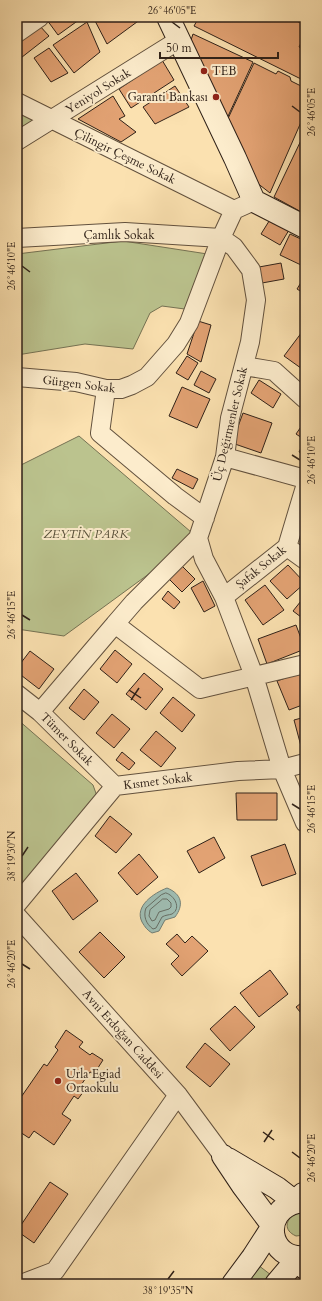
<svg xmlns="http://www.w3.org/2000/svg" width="322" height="1301" font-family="Cardo,serif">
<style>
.green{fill:#bbc38e;stroke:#757253}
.water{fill:#9fbcb1;stroke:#727e74}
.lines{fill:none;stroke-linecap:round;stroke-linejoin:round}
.shore{stroke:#676e64;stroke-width:1}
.building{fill:#e2a273;stroke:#2f2118}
.street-casing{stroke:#62513e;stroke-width:20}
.secondary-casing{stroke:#2f2118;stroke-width:24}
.street{stroke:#fceccc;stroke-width:18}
.secondary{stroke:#fceccc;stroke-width:22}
.ticks{fill:none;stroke:#2f2118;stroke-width:1.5}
.poi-dot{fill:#8f2418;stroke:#fceccc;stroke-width:1.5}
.labels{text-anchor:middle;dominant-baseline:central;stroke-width:4;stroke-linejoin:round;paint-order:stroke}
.poi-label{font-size:12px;fill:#2f2118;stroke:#fceccc;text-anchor:start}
.street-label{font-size:12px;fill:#2f2118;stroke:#fceccc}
.park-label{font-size:12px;font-style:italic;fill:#59523b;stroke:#fceccc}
.neatline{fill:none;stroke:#2f2118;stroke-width:1.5}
.ticks-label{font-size:10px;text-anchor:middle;fill:#2f2118}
</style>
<rect width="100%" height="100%" fill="#fbe1b0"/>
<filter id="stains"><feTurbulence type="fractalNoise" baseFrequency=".005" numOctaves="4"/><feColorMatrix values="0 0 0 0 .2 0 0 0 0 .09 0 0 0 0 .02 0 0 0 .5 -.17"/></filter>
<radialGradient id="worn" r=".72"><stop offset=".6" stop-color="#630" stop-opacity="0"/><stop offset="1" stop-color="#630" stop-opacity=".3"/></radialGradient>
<path class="green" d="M17,108L40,119L17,134Z
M123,241L214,255L200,311L162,306L150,313L133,349L85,344L17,355V254Z
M79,436L198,538L64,636L17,629V467Z
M17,719L93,785L98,799L22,886L17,882Z
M294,1213H305V1235H304L296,1236C283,1230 286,1221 294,1213Z
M258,1265L271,1275L264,1284H242Z"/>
<path class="water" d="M167,888C182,894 184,905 175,917L165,920L159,931L152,933C147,930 145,927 142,922C134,906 154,893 167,888Z"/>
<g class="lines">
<path class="shore" d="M166,893C174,895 182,908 172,914C169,915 165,915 162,917L156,928L153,929C146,924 143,916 146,908L161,895Z
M163,899H167L171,903V907L169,909L159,912L155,920L152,921L149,916L150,910Z"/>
</g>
<path class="building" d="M51,17H83L58,35L47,20Z
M93,17H141V19L107,44Z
M199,17H224L227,19L228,17H288L305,25V35L299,47L305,50V81L194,26Z
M87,22L100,52L74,73L53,45Z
M39,25L49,36L17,61V41Z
M193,34L253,62L224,125L189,46Z
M49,48L68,73L51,82L34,58Z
M162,60L174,80L131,108L119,89Z
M254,63L276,74L278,71L290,77L291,81L305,88V113L270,193L252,179L224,127Z
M175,86L189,107L155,124L143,107Z
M113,96L125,116L119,119L136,132L121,142L78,119Z
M305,132V214L274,197Z
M271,218L289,230L280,245L261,234Z
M290,234L305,241V257L301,265L280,255Z
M281,263L284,279L262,283L259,267Z
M305,276V294L297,289Z
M198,321L211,325L201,362L187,354Z
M305,328V371L284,356Z
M187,356L198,363L188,380L176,373Z
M201,371L216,379L209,393L194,385Z
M259,380L281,394L273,408L251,393Z
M182,387L210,399L197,428L169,416Z
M243,413L272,423L261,453L232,443Z
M305,421V440L296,434Z
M303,444L305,445V455L299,452Z
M177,469L198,479L193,489L172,478Z
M181,565L195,579L182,592L168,578Z
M288,565L305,583L287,599L270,581Z
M203,581L215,606L204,612L191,588Z
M265,585L284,610L263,625L245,600Z
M168,591L180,602L174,609L162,599Z
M305,596V620L293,611Z
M296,625L305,649L267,664L258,639Z
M115,650L132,664L117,683L100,669Z
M30,651L54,669L39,689L17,672V668Z
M305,671V704L289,710L277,681Z
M144,673L163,689L146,710L126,694Z
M84,689L99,702L84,720L69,708Z
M173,697L195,715L182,732L160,713Z
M112,714L130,729L114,748L96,733Z
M305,717V749L302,750L294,720Z
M156,731L176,748L161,767L140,750Z
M122,752L135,763L129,770L116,760Z
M236,793H277V820H237Z
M110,816L132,834L116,853L95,836Z
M214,837L225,858L199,873L187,851Z
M285,844L296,874L262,886L251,856Z
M139,854L158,877L137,895L118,873Z
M76,873L98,901L73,920L52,891Z
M100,932L125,957L104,978L79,952Z
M177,934L185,943L192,936L208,951L182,976L171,964L179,956L166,944Z
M270,970L288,994L259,1017L240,993Z
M305,1000V1018L296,1007Z
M235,1006L255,1027L230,1051L210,1029Z
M66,1030L83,1042L79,1047L90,1055L92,1053L103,1060L94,1074L90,1072L79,1088L84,1091L78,1099L74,1096L62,1114L71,1120L54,1145L34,1131L29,1138L17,1130V1103L44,1064L47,1066L58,1050L55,1047Z
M205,1043L230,1064L210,1087L186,1067Z
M50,1182L68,1194L34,1243L17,1231Z"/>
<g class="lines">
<g class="street-casing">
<path id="street" d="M17,33L40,17
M17,102L234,210
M17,141L179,40
M254,201L234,210L221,238L234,247L251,270L256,300L250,342L230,418L225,457L198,538L204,559L224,597L254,676L282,769L305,823
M17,238L125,232L221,238L189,323L176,344L147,377L132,385L121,389H106L76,382L17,377
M244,366L274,371L305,399
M106,389L100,433L175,496L205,518
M225,457L305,479
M287,547L305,560
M224,597L287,547L305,487
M115,624L134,602L198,538
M17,694L40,712L115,786
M40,712L115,624L200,689L305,664
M17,904L115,786L238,771L282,769L305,763
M17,916L178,1095L223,1156
M21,1284L55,1271L178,1095"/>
</g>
<g class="secondary-casing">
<path id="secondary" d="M168,17L235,158L254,201L305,227
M223,1156L243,1186L273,1226L253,1257L233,1284
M228,1159L277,1188L295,1202L303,1194
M305,1202H295H297C260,1211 268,1261 305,1257
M276,1284L298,1258L305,1268"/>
</g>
<use href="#street" class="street"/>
<use href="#secondary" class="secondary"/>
</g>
<path class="ticks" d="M172,22L180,28M292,106L300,112M22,266L30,272M292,455L300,460M22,615L30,620M129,690L141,698M131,700L139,688M292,804L300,809M22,856L28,847M22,964L30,969M263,1132L274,1140M264,1142L272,1130M292,1152L300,1158M168,1279L174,1271"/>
<g class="poi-dot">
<circle cx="204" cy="71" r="4"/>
<circle cx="216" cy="97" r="4"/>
<circle cx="58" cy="1081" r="4"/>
</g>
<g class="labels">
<g class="poi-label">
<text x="212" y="71">TEB</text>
<text x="208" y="97" text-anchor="end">Garanti Bankası</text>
<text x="66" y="1074">Urla Egiad<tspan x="66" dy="14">Ortaokulu</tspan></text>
</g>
<g class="street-label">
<text transform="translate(98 91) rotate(-32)">Yeniyol Sokak</text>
<text transform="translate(125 156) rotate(26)">Çilingir Çeşme Sokak</text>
<text x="119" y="235">Çamlık Sokak</text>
<text transform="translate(79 384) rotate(7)">Gürgen Sokak</text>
<text transform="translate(230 424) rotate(-77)">Üç Değirmenler Sokak</text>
<text transform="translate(261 567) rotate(-39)">Şafak Sokak</text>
<text transform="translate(67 739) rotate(45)">Tümer Sokak</text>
<text transform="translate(158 781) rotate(-7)">Kısmet Sokak</text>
<text transform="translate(123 1034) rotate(48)">Avni Erdoğan Caddesi</text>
</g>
<g class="park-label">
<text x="86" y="534">ZEYTİN PARK</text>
</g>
</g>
<rect width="322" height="1301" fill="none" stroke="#fbe1b0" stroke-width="44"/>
<path d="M160 52v6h118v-6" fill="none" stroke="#2f2118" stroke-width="2"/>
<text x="166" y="52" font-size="12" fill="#2f2118" stroke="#fceccc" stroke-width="3" paint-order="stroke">50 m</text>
<rect x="22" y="22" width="278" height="1257" class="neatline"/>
<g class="ticks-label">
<text x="172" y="14">26°46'05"E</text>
<text transform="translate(311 112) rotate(-90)" y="4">26°46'05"E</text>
<text transform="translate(11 266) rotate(-90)" y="4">26°46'10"E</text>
<text transform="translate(311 460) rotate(-90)" y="4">26°46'10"E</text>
<text transform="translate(11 615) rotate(-90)" y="4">26°46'15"E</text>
<text transform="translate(311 809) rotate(-90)" y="4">26°46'15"E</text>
<text transform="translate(11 856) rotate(-90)" y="4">38°19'30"N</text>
<text transform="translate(11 964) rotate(-90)" y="4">26°46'20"E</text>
<text transform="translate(311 1158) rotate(-90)" y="4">26°46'20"E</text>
<text x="168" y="1294">38°19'35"N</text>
</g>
<rect width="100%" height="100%" filter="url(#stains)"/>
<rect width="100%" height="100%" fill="url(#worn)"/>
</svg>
